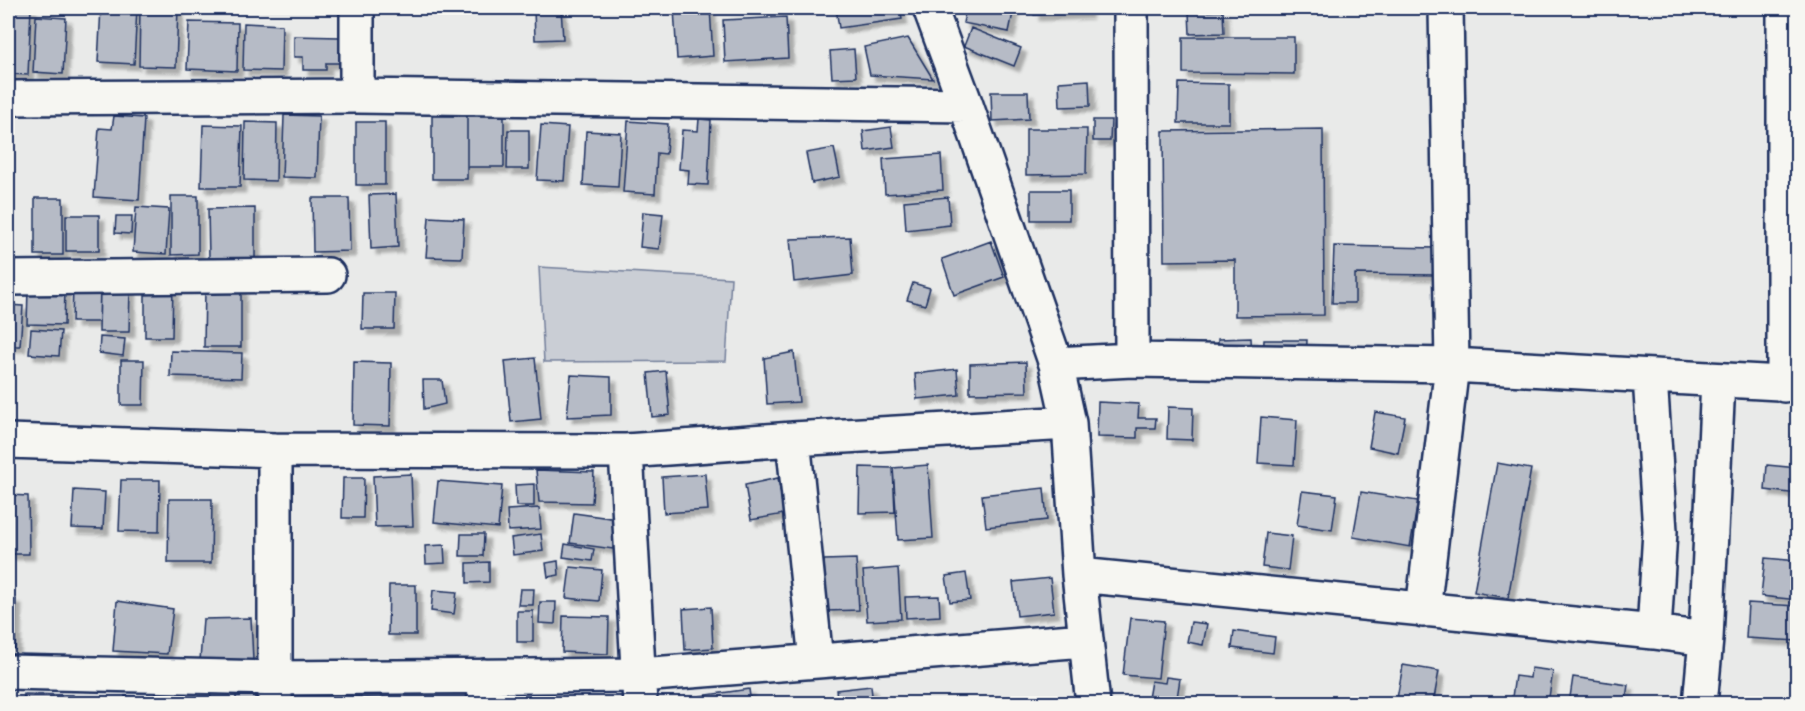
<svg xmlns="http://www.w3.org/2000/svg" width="1805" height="711" font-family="Kalam,sans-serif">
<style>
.green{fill:#caced5;stroke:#727e9a;stroke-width:1.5}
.building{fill:#b6bbc6;stroke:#1b2f5e;stroke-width:1.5;filter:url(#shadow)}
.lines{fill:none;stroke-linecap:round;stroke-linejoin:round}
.minor-casing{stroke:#1b2f5e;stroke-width:38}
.minor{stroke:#f6f6f2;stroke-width:33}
</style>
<defs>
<filter id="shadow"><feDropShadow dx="5.5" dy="5.5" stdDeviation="1.5" flood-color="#0004"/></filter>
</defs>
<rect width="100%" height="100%" fill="#e9eae9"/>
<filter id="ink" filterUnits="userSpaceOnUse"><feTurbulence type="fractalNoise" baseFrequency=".0167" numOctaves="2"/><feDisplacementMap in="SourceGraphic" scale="12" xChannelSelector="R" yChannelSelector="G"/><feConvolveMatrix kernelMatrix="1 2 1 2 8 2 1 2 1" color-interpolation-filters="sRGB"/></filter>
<g filter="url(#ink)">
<path class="green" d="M539,267L731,278L726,361L544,362Z"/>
<path class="building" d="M8,8H31L28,75L8,74L9,20H8Z
M101,8H137L134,64L98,62Z
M140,8H178L176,67L139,66Z
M534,8H561L563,39L535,40Z
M674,8H710L713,56L677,59Z
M836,8H900L902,19L839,28Z
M966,8H1014L1009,32L963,23Z
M1034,8H1086L1087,13L1034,15Z
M1223,11L1224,33L1190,34L1189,12Z
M36,16L66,18L63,74L33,72Z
M786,17L788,58L725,62L723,20Z
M189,22L238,23L237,71L187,69Z
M244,23L282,25L281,71L243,70Z
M971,28L1021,48L1014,66L964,46Z
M294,36L339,37V63H326V70H303V57H294Z
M1183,37H1294V74L1183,73Z
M908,38L933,79L870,75L864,47Z
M854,49L856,77L832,78L830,51Z
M1089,80L1090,106L1060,107L1059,82Z
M1179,83L1229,84V123H1178Z
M991,92H1028L1029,119L992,121Z
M284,115L319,116L317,178L282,177Z
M504,115V167H467V116Z
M114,116L144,118L139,200L94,197L99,128L112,129Z
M432,116H467V179H432Z
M699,119L711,120L708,185L688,184L689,170L679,169L682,130L698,131Z
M1093,120H1111L1110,141H1093Z
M628,121L668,124L666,154L657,153L655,194L623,192Z
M245,122L277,123L276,181L244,180Z
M356,122H385V185H356Z
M203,125L242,126L240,187H201Z
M541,125L568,127L564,181L537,180Z
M891,127L894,147L865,151L863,131Z
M1026,129H1087L1086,174L1026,175Z
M1323,129L1324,315L1235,316V260L1164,261L1163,131Z
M508,130H529V169H507Z
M586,131L621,133L618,187L583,185Z
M834,148L840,177L812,183L806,153Z
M941,155L943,190L885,194L883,159Z
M1031,190H1069V220H1031Z
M396,194L398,247L371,249L369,195Z
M171,196H198V254L171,255Z
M948,197L950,225L906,230L904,201Z
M35,198H63V255H35Z
M312,198H349L350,251L313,252Z
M136,207L169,209L166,254L133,252Z
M255,208V258H209L208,209Z
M643,212L663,214L659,249L640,247Z
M66,215H99V251H66Z
M116,216H132L131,234L115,233Z
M429,217L464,219L462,258L426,257Z
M850,237L853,275L794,282L790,239Z
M991,241L1004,277L954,295L942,259Z
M1334,246L1436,248V275L1355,274V303H1332Z
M145,282L173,283L172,337H145Z
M913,283L930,288L925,305L907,300Z
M73,287H100L99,322H72Z
M100,287L130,288L129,332H99Z
M205,287H241V347H204Z
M28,289L65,290L64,325L27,324Z
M363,293H395L394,329H362Z
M8,305L23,306L20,346H8Z
M31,329L61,331L59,356L29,354Z
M100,337L125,339L123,356L99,353Z
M1251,338L1252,359L1218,361V339Z
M1264,340H1307L1306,359L1263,358Z
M171,351L242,353L241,378L170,376Z
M794,352L799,402L767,404L764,358Z
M535,358L541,419L511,422L505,361Z
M121,360H144L143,405H121Z
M354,362L391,363L390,426L353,425Z
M1026,362L1027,392L970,393V364Z
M957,369L959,395L917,399L915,374Z
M666,371L670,415L652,417L648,373Z
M571,375L611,377V415L567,417Z
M423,380H442L445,404L424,409Z
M1098,402L1139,404L1138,418H1156L1155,428H1137V438L1097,437Z
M1168,407L1193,408L1192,440L1167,439Z
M1375,412L1405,417L1398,453L1369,447Z
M1261,417L1297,420L1294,465L1258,463Z
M1792,433H1798V465L1790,464Z
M1497,463L1531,469L1508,598L1474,592Z
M928,465L933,538L898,540L893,468Z
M1767,465L1798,468V494L1765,490Z
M860,467L893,468L895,512L859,513Z
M536,470L594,472L592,503L539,502Z
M411,474L413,526L375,527L373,476Z
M705,474L708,510L664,513L662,477Z
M343,478H364L363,518H342Z
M778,478L784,514L751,520L745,485Z
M121,480H160L159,532L119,531Z
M438,481L502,486L498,528L434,522Z
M534,484V506H516L515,485Z
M1044,488L1047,520L986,527L982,495Z
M74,490L105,492L103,529L72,528Z
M1302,491L1337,495L1332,530L1297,525Z
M1361,492L1418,501L1410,547L1353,537Z
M8,495L28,496L29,554H8Z
M169,499H212L211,563H168Z
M539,508L541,529L508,531L507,510Z
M574,513L617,519L613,549L570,543Z
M1266,533L1292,536L1288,570L1262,567Z
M461,534H484L483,556H460Z
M541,534L543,551L513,555L511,538Z
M565,544L594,549L592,561L563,557Z
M444,545L445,563L426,564L425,546Z
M1765,558L1798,561V600L1761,596Z
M856,559L859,610L826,611L824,560Z
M558,561L559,575L548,577L546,563Z
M489,562V582L467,583V563Z
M570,567L602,570L599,601L566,598Z
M898,568L901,619L867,621L863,571Z
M966,573L970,600L950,602L946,576Z
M1050,578L1054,612L1017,616L1013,582Z
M389,585H416V635H388Z
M520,589H534L533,605H518Z
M433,590L457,592L454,614L431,611Z
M939,596L940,616L906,618L905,597Z
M8,598L16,599L15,649L8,647Z
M117,601L173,609L167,654L113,651Z
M540,602H556L555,624L539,623Z
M1748,603L1798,606V641L1746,638Z
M711,607L713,648L685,650L683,609Z
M517,611H533V642H517Z
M563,616L609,617L608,654L562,652Z
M251,618L253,660L200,661L203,619Z
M1130,618L1164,621L1158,678L1123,675Z
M1191,622L1207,624L1203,645L1187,642Z
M1234,631L1275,637L1273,653L1232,648Z
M1403,665L1439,671L1433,704H1396Z
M1531,668L1553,671L1548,704H1511L1515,676L1530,678Z
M1166,677L1180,679L1176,704H1147L1151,681L1165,683Z
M1573,677L1628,685L1625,704H1569Z
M871,686L873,704H838L836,690Z
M749,689L751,704H702L701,696Z
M156,692L210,693L212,704H125V696L156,698Z
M236,692H255V704H236Z
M24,694L73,695V704H23Z
M302,697L385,698V704H302Z"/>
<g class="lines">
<g class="minor-casing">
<path id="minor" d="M357,8V96
M930,8L966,105L1056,364L1069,423L1079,575L1093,704
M1131,8L1132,360
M1784,8V385
M8,98L357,96L966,105
M8,278L328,275
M1056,364L1132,360L1452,365L1798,384
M1650,377L1660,531L1654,632
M793,439L816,661
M8,441L275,450L626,451L793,439L1069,423
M626,451L640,704
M1079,575L1654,632L1706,639
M1423,610L1452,365L1446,8
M8,672L275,678L640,675L1085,640
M484,676L485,704
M275,704V450
M1700,704L1706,639L1718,381"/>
</g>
<use href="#minor" class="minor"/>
</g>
</g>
<rect width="1805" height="711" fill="none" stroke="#f6f6f2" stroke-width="30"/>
<rect x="15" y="15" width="1775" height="681" fill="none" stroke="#1b2f5e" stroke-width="2" filter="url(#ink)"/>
</svg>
